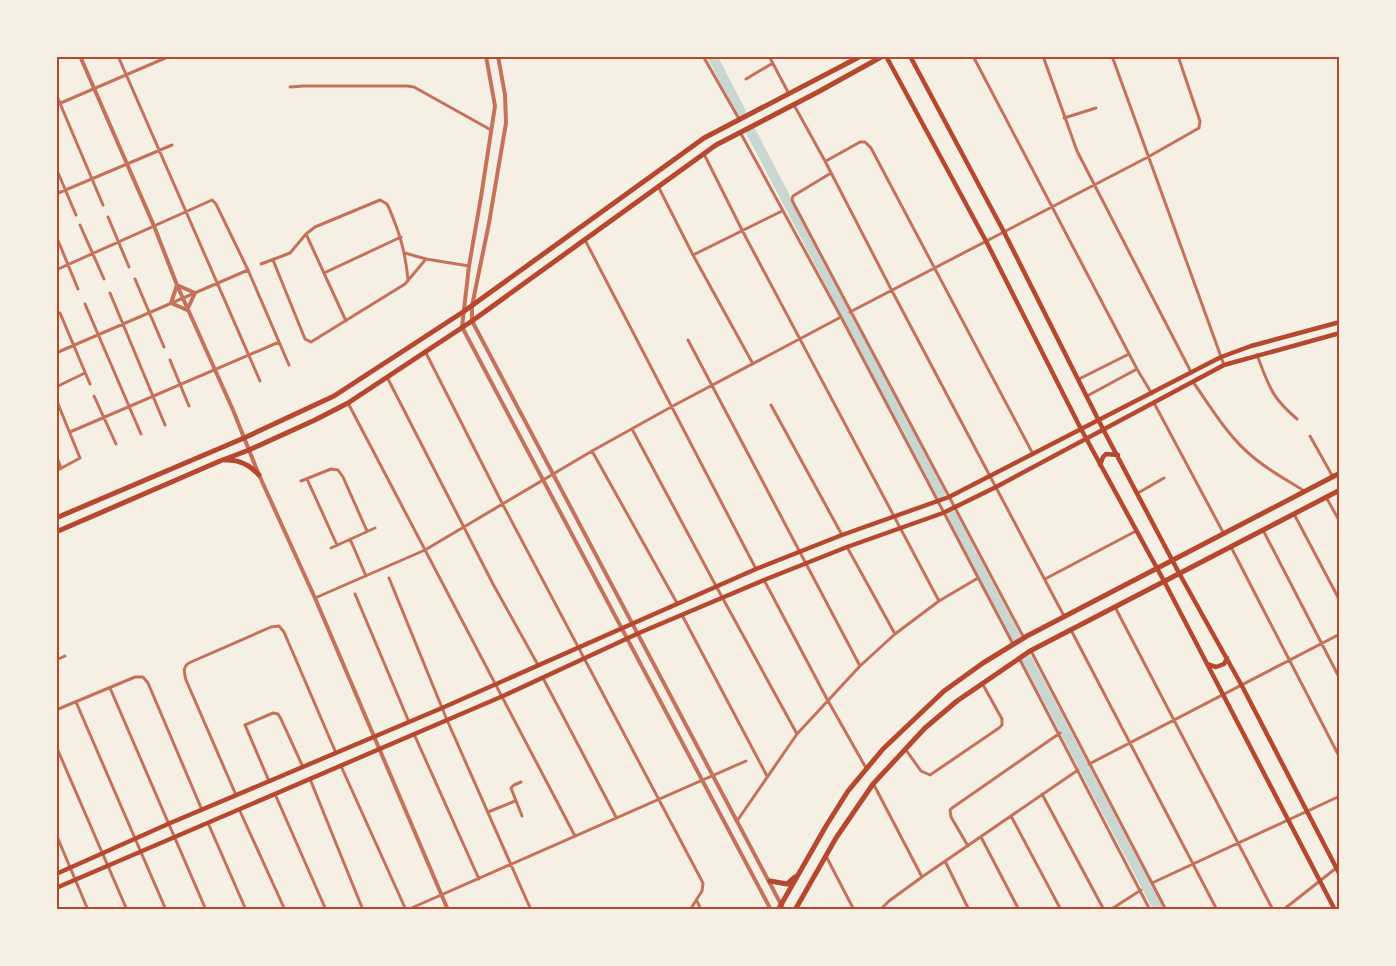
<svg xmlns="http://www.w3.org/2000/svg" width="1396" height="966" font-family="Poppins,sans-serif">
<style>
.lines{fill:none;stroke-linecap:round;stroke-linejoin:round}
.river{stroke:#c9d6d2;stroke-width:10}
.minor{stroke:#c5725c;stroke-width:3}
.tertiary{stroke:#c5725c;stroke-width:4}
.secondary{stroke:#b5482f;stroke-width:4.5}
.primary{stroke:#b5482f;stroke-width:5}
.neatline{fill:none;stroke:#b5482f;stroke-width:2}
</style>
<rect width="100%" height="100%" fill="#f6efe4"/>
<g class="lines">
<path class="river" d="M712,56L741,112
M751,132L940,493
M952,516L1015,636
M1027,659L1159,910"/>
<path class="minor" d="M118,56L260,381
M703,56L739,119
M769,56L789,94
M973,56L1137,369L1152,394
M1043,56L1077,151L1191,372
M1112,56L1224,365
M746,79L773,63
M290,87L303,86H407L414,87L491,130
M56,94L103,205
M56,105L170,56
M794,105L825,161L891,289L1064,616
M1064,118L1096,108
M740,132L841,317L1013,644
M704,154L742,230L939,601
M826,161L860,142H865L871,148L1033,454
M56,168L76,215
M831,173L793,196L792,200L795,206L1024,638
M658,186L693,255L753,364
M56,194L172,145
M108,217L129,267
M80,225L104,279
M306,234L346,321
M57,238L78,289
M585,240L756,569
M405,253L426,259L469,266
M693,255L782,211
M273,260L305,339L311,342L405,284L426,259
M261,264L290,253L306,234L315,227L380,200L387,204L389,208C400,234 405,251 408,279
M56,270L212,200L216,204L248,270L289,365
M324,273L401,237
M135,279L164,347
M110,293L165,425
M85,304L141,434
M850,312L1148,157L1199,128L1200,121L1178,56
M60,313L90,384
M688,340L860,666
M425,351L502,503L703,883L702,891L690,910
M56,353L248,270
M1257,355C1269,386 1271,397 1297,419
M170,360L189,406
M387,377L493,584L538,665
M1079,379L1129,354
M1193,382C1211,407 1228,437 1253,457C1268,470 1287,480 1304,491
M56,387L85,373
M94,396L116,444
M1087,396L1137,369
M56,399L80,458L56,471
M1339,401L1340,402
M348,403L575,836
M1154,403L1224,534
M771,405L842,535
M632,429L716,586L797,734
M70,432L279,342
M1310,436L1333,477
M592,451L677,603
M56,455L61,468
M307,479L337,545
M301,481L331,469L338,470L343,477L367,531
M1138,493L1164,478
M1326,497L1340,522
M1294,514L1340,601
M1263,530L1340,679
M350,539L366,576
M847,547L895,634
M1231,547L1340,758
M331,548L375,528
M389,578L447,720L531,910
M1045,579L1136,531
M764,580L827,699L866,768
M355,594L409,722
M315,598L425,550L592,451L671,407L841,317
M1115,607L1273,910
M682,615L767,776
M1071,630L1217,910
M1031,651L1166,910
M1019,658L1150,910
M56,660L65,656
M543,678L616,817
M110,688L206,910
M76,702L166,910
M56,710L135,677H143L148,683L202,810
M414,734L479,879
M56,746L127,910
M906,750L921,771L930,775L999,728L1002,725V719L982,683
M1089,764L1340,634
M341,766L406,910
M310,779L363,910
M269,781L245,725L273,713L278,714L281,719L303,767
M521,782L514,785L511,788L522,816
M874,785L922,877
M275,794L326,910
M1042,794L1104,910
M236,795L186,680C184,672 182,666 191,662L271,627L279,626L284,632L336,753
M239,809L285,910
M488,812L515,801
M1011,816L1061,910
M737,821L797,734L860,666L895,634L939,601L978,578
M208,823L246,910
M56,834L88,910
M981,837L1019,910
M968,846L951,817L950,810L952,808L1060,733
M826,856L854,910
M945,861L969,910
M1152,883L1340,796
M697,901L701,910
M407,910L746,761
M880,910L889,901L922,877L1078,770
M1110,910L1141,890
M1283,910L1340,865"/>
<path class="tertiary" d="M80,56L154,226L177,285L233,410L259,475L315,598L448,910
M486,56L495,106L481,197L469,266L462,327L771,910
M498,56L505,95L506,123L489,223L472,306V321L784,910
M177,285L195,293L187,310L171,303Z"/>
<path class="secondary" d="M886,56L986,241L1081,429L1164,581L1335,910
M910,56L1004,232L1103,429L1179,573L1242,686L1340,875
M1100,465L1103,457L1106,454L1118,455
M1207,664L1216,667L1224,664L1227,658
M56,874L168,824L442,708L756,569L842,535L949,497L1221,357L1251,346L1340,322
M56,888L503,696L639,633L764,580L847,547L943,513L996,487L1224,365L1340,333"/>
<path class="primary" d="M225,460C239,459 250,465 259,475
M56,518L244,438L334,396L463,312L704,138L861,56
M56,532L220,461L249,450L315,420L348,403L472,321L716,145L818,92L883,56
M770,881L787,884L795,877
M778,910L826,826L848,791L883,749L944,691L983,663L1027,636L1340,473
M795,910L836,838L873,784L925,728L957,701L1030,651L1340,490"/>
</g>
<rect width="1396" height="966" fill="none" stroke="#f6efe4" stroke-width="115"/>
<rect x="58" y="58" width="1280" height="850" class="neatline"/>
</svg>
